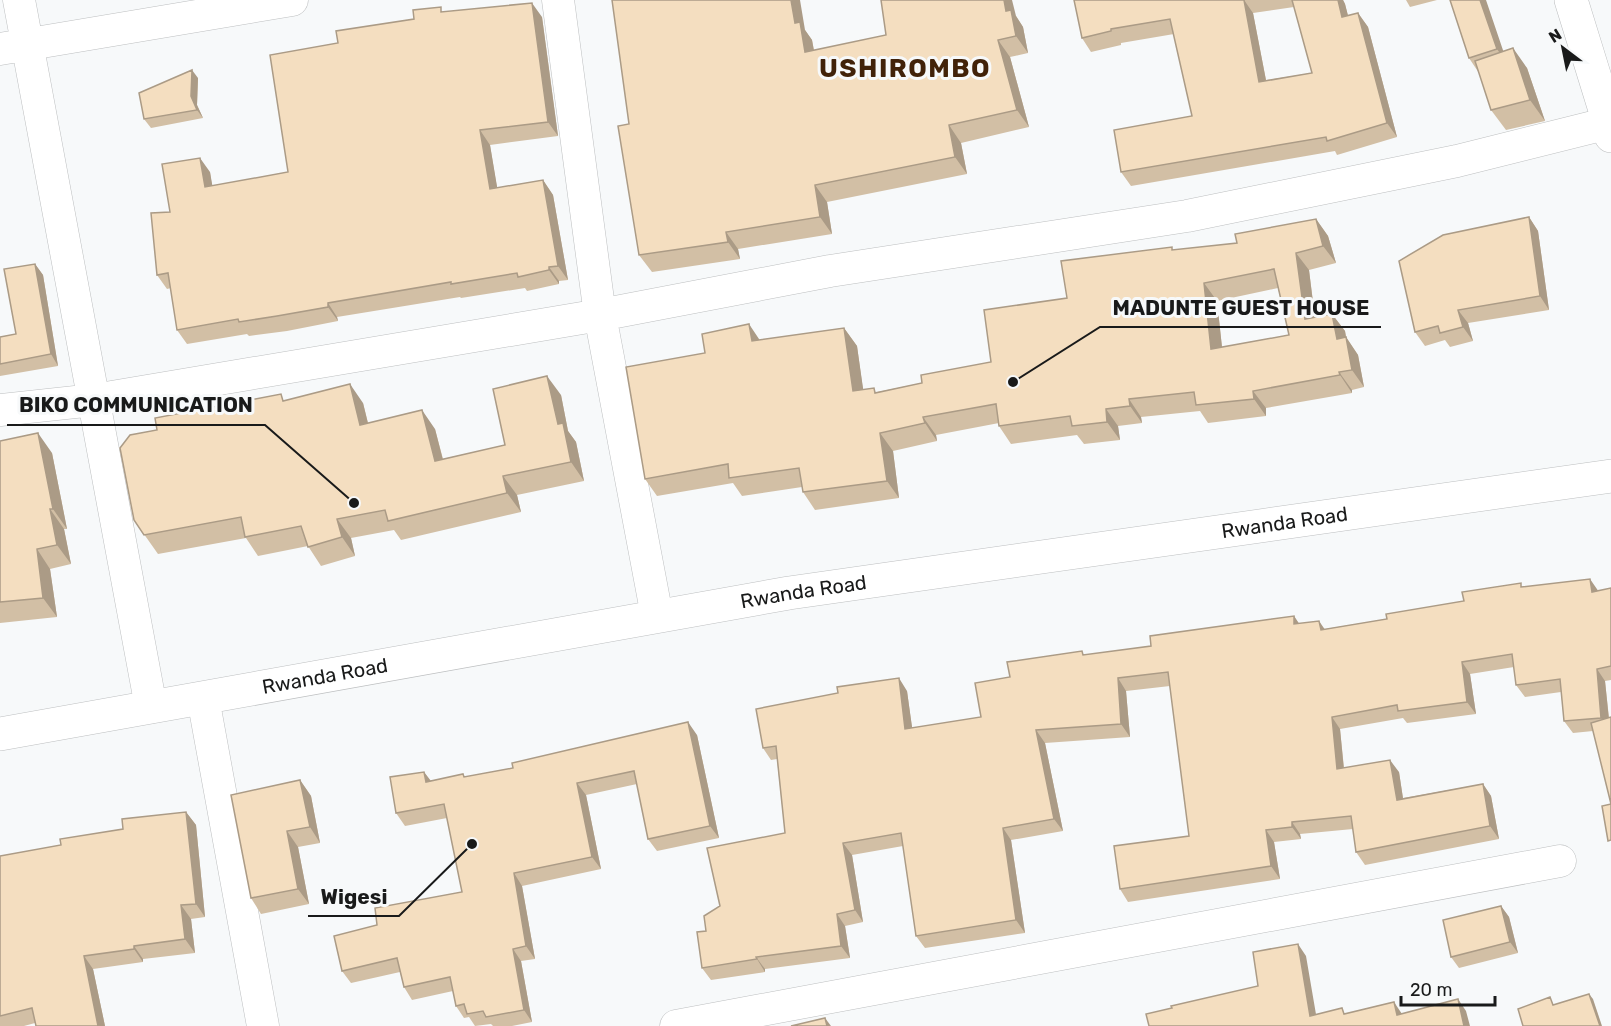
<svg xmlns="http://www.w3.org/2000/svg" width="1611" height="1026" font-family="Rubik,sans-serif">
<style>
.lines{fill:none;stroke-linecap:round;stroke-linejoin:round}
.minor-casing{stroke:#bdbfc0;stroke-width:33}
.major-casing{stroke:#bdbfc0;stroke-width:34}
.highway-casing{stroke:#bdbfc0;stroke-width:34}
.minor{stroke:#fff;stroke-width:32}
.major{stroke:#fff;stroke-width:33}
.highway{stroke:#fff;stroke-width:33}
.wall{fill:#d2bfa5;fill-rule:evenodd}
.shaded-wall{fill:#ab9b86}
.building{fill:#f4dec0;stroke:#ab9b86;stroke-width:1.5;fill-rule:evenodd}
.labels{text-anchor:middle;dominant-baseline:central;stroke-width:6;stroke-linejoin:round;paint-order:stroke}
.street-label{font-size:20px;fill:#191a1a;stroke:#f7f9fa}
.district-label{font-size:26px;font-weight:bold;letter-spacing:1.5px;fill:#412209;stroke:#f7f9fa}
.leader{fill:none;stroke:#191a1a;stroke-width:2}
.callout-dot{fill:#191a1a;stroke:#f7f9fa;stroke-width:2}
.callout-label{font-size:21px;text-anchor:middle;font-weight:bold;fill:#191a1a;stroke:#f7f9fa;stroke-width:6;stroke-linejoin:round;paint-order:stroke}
</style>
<rect width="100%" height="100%" fill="#f7f9fa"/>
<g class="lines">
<g class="minor-casing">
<path id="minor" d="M19,0L151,707
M558,0L600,315L657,616
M0,49L292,0
M0,410L94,400L600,315L830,271L1187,216L1457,161L1609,123
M203,698L263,1026
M676,1026L1560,861"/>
</g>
<g class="major-casing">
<path id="major" d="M1571,0L1609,123L1611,136"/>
</g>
<g class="highway-casing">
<g id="highway">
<path id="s1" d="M0,734L789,593L1611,476"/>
</g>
</g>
<use href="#minor" class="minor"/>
<use href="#major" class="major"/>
<use href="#highway" class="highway"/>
</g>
<path class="wall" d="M1074,0H1343L1345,4L1348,16L1358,13L1368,27L1397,137L1337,155L1335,151L1131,186L1121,172L1192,116L1174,34L1121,43V45L1091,52L1082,38ZM1294,7L1312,73L1266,80L1253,13Z
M1406,0H1437L1410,7Z
M1450,0L1503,51L1527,68L1545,121L1506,130L1491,110L1479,73L1469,58Z
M444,12L542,17L558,136L490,145L497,188L543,180L553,195L568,280L559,281V284L527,291L525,288L461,298L460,297L337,317L338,321L287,331L249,336L247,334L187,344L177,330L171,288L167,289L157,275L170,212L210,172L212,186L288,172L338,43L414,19Z
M1016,16L1023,27L1028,53L1010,57L1029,127L961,143L967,174L827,202L832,234L738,249L740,259L652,272L639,255L629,124L805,30L812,40L814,50Z
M198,78L197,105L203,118L151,128L144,119Z
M1529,217L1538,231L1549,310L1468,323L1473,341L1450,347L1445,340L1425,346L1415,332Z
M1316,219L1328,236L1336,263L1309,270L1315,317L1332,314L1345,331L1346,337L1358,355L1364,387L1352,390V393L1266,408V416L1208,423L1200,411L1141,417L1142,423L1118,426L1120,440L1084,444L1077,435L1011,444L999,426V423L936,435L937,441L893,451L899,498L815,510L803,492L802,487L742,496L733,483L657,496L645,479L705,353L760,340L844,328L857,346L863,390L877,392L922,383L991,362L1067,298L1174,250L1237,243ZM1278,288L1289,335L1222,347L1217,301Z
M35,264L43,275L58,366L0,376V337L16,334Z
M561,395L568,431L576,442L584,481L517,495L521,512L401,540L394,530L351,538L355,556L321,566L308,546L258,556L246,538L158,554L134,520L157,430L286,400L363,403L368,423L435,429L443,459L505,445Z
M0,441L52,453L67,529H64L71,564L50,569L57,617L0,623Z
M1524,587L1598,591L1611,588V680L1605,681L1609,718L1593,731L1573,733L1564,721L1561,692L1525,697L1516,685L1514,667L1470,674L1476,714L1407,723L1403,718L1340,729L1344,768L1399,772L1403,798L1483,784L1491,796L1499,839L1365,865L1356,852L1353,829L1300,834L1301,839L1274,842L1280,879L1128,902L1120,889L1189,836L1170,686L1126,691L1130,737L1045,743L1063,831L1011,840L1025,933L925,948L916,936L903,846L852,855L863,922L845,926L850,958L765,969V972L711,980L702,968L706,931L720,906L785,833L777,759L771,760L763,748L907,691L912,728L981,717L1010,677L1085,655L1151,646L1294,616L1299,624L1325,629L1387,619Z
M697,735L719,838L657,851L648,839L637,784L586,795L601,869L522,886L535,959L521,961L532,1022L512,1026H493L491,1024L475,1026L469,1017L464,1018L456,1006L453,991L412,1000L404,987L400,972L351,983L342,971L377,925L462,892L447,818L405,826L396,813L424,772L431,781L465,777Z
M300,780L311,796L320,843L298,847L309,904L261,914L251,898Z
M186,812L196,825L205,917L191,919L195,953L143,959V962L93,969L105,1026H36L35,1023L24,1026H0V856L61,845Z
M1501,906L1509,917L1518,953L1459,968L1451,957Z"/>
<path class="shaded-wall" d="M791,0H800L805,30L812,40L817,69L805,52L795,23Z
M1004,0H1012L1016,16L1023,27L1028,53L1016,36L1006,11Z
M1244,0L1253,13L1269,96L1259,82Z
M1338,0H1343L1345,4L1352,31L1342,17Z
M1480,0H1486L1508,65L1497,49Z
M532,3L542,17L558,136L548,122Z
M1358,13L1368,27L1397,137L1387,123Z
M998,40L1010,57L1029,127L1017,110Z
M1513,48L1527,68L1545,121L1530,100Z
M192,70L198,78L197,105L203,118L197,110L191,96Z
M949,125L961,143L967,174L955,157Z
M480,130L490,145L500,204L490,189Z
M200,158L210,172L215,201L205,187Z
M543,180L553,195L568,280L558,266Z
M815,185L827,202L832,234L820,217Z
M1529,217L1538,231L1549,310L1540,296Z
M1316,219L1328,236L1336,263L1323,246Z
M726,232L738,249L740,259L728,242Z
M1296,253L1309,270L1317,336L1305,319Z
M35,264L43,275L58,366L51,354Z
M549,267L559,281V284L549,270Z
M1204,283L1217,301L1224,366L1211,349Z
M328,303L337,317L338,321L328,307Z
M1458,310L1468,323L1473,341L1463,327Z
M1332,314L1345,331L1346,337L1358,355L1364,387L1352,370L1337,339Z
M749,324L761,342L752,341Z
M844,328L857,346L866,409L853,391Z
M1339,372L1352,390V393L1340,375Z
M547,376L561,395L568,431L576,442L584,481L571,462L558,424Z
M350,384L363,403L373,444L360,425Z
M1253,391L1266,408V416L1254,399Z
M1129,399L1141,417L1142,423L1130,406Z
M1106,409L1118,426L1120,440L1107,422Z
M422,410L435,429L448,480L435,461Z
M923,417L936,435L937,441L925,423Z
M38,433L52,453L67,529L53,509Z
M880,433L893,451L899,498L887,481Z
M503,476L517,495L521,512L507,493Z
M50,509L64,529L71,564L57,545Z
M337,519L351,538L355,556L342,537Z
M37,549L50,569L57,617L43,598Z
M1590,579L1599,592H1592Z
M1294,616L1302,628L1294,624Z
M1319,621L1328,634L1321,630Z
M1462,662L1470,674L1476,714L1467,702Z
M1597,669L1605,681L1610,730L1601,718Z
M899,678L907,691L914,741L905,729Z
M1118,678L1126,691L1130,737L1121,724Z
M1332,717L1340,729L1345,781L1337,769Z
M688,722L697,735L719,838L710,826Z
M1036,730L1045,743L1063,831L1054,819Z
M1390,760L1399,772L1405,812L1397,800Z
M424,772L433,784L426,782Z
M300,780L311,796L320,843L310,827Z
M577,783L586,795L601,869L592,857Z
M1483,784L1491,796L1499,839L1490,826Z
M186,812L196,825L205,917L196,904Z
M1292,822L1300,834L1301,839L1292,827Z
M1003,828L1011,840L1025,933L1016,920Z
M1266,830L1274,842L1280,879L1271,866Z
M287,831L298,847L309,904L298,889Z
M843,843L852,855L863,922L855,910Z
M514,873L522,886L535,959L526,946Z
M181,905L191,919L195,953L185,939Z
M1501,906L1509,917L1518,953L1510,942Z
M837,914L845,926L850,958L841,946Z
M1298,944L1306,956L1318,1026L1310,1016Z
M134,946L143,959V962L134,949Z
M513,949L521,961L532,1022L524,1010Z
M84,956L93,969L105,1026H98Z
M756,957L765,969V972L757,959Z
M1589,994L1593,999L1602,1026H1600Z
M1458,999L1466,1011L1470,1026H1464Z
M1394,1002L1402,1014L1397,1015Z
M825,1018L831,1026H827Z"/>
<path class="building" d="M612,0H791L795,23L800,22L805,52L886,35L881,0H1004L1006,11L1011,10L1016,36L998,40L1017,110L949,125L955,157L815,185L820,217L726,232L728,242L639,255L618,126L629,124Z
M1074,0H1244L1259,82L1312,73L1292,0H1338L1342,17L1358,13L1387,123L1327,141L1326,137L1121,172L1114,130L1192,116L1170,19L1111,29V31L1082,38Z
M1450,0H1480L1497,49L1469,58Z
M532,3L548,122L480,130L490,189L543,180L558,266L549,267V270L518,277L517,273L451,284V282L328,303V307L277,316L239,322L238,319L177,330L168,273L157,275L151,213L170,212L162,164L200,158L205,187L288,172L270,55L338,43L336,31L414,19L413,10L441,7V12Z
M1513,48L1530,100L1491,110L1475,61Z
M192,70L191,96L197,110L144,119L139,93Z
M1529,217L1540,296L1458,310L1463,327L1440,333L1438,326L1415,332L1399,261L1443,235Z
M1316,219L1323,246L1296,253L1305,319L1332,314L1337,339L1346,337L1352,370L1339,372L1340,375L1253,391L1254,399L1196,405L1194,392L1129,399L1130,406L1106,409L1107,422L1072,426L1070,416L999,426L996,404L923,417L925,423L880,433L887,481L803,492L799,468L729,478L728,464L645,479L626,367L705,353L702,334L749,324L752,341L844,328L853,391L874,388L875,393L922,383L921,375L991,362L984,310L1067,298L1061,261L1172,247V250L1237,243L1235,234ZM1274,269L1289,335L1211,349L1204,283Z
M35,264L51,354L0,364V337L16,334L4,269Z
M547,376L558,424L563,423L571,462L503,476L507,493L388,521L385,510L337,519L342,537L308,547L301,526L245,537L241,517L144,535L134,520L120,448L130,435L157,430L155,418L281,394L283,401L350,384L360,425L422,410L435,461L505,445L493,389Z
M38,433L53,509H50L57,545L37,549L43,598L0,602V441Z
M1590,579L1592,592L1611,588V666L1597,669L1601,718L1564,721L1560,679L1516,685L1512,654L1462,662L1467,702L1398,711L1397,705L1332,717L1337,769L1390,760L1397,800L1483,784L1490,826L1356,852L1351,816L1292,822V827L1266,830L1271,866L1120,889L1114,846L1189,836L1168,672L1118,678L1121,724L1036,730L1054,819L1003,828L1016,920L916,936L901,833L843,843L855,910L837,914L841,946L756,957L757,959L702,968L697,932L706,931L704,916L720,906L707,848L785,833L776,746L763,748L756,709L838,693L837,687L899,678L905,729L981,717L975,683L1010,677L1007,662L1082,651L1083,655L1151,646L1150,636L1294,616V624L1319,621L1321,630L1387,619L1386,614L1464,601L1462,592L1521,583V587Z
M1611,717V804L1591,723Z
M688,722L710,826L648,839L634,771L577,783L592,857L514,873L526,946L513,949L524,1010L486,1017L483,1011L467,1014L464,1004L456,1006L450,977L404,987L397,958L342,971L334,936L377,925L375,908L462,892L444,804L396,813L390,777L424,772L426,782L463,774L464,777L513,768L512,763Z
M300,780L310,827L287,831L298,889L251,898L231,795Z
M1611,804V840L1608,841L1602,806Z
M186,812L196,904L181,905L185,939L134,946V949L84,956L98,1026H36L32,1008L0,1016V856L61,845L60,839L123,829L122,819Z
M1501,906L1510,942L1451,957L1443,920Z
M1298,944L1310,1016L1342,1008L1344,1014L1394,1002L1397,1015L1458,999L1464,1026H1149L1146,1014L1172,1008L1171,1006L1258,986L1253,952Z
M1589,994L1600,1026H1523L1518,1009L1550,997L1553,1005Z
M825,1018L827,1026H791Z"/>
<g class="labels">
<g class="street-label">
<text stroke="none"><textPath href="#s1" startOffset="1302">Rwanda Road</textPath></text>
<text stroke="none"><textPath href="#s1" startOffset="816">Rwanda Road</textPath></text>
<text stroke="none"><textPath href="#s1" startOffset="330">Rwanda Road</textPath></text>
</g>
<g class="district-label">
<text x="905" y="68">USHIROMBO</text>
</g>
</g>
<path class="leader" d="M1013 382L1100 327H1381M354 503L265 425H7M472 844L399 916H308"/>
<g class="callout-dot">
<circle cx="1013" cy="382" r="6"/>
<circle cx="354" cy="503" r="6"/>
<circle cx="472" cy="844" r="6"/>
</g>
<g class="callout-label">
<text x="1241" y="315">MADUNTE GUEST HOUSE</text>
<text x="136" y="412">BIKO COMMUNICATION</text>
<text x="354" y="904">Wigesi</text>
</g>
<g transform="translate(1563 48) rotate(328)" stroke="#f7f9fa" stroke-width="4.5" paint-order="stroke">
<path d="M0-4.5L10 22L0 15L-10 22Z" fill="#191a1a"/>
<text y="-9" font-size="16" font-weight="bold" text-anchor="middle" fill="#191a1a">N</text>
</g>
<path d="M1401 996v9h94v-9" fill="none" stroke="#191a1a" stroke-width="3"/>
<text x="1410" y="996" font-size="18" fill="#191a1a" stroke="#f7f9fa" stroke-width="4.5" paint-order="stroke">20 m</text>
</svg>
